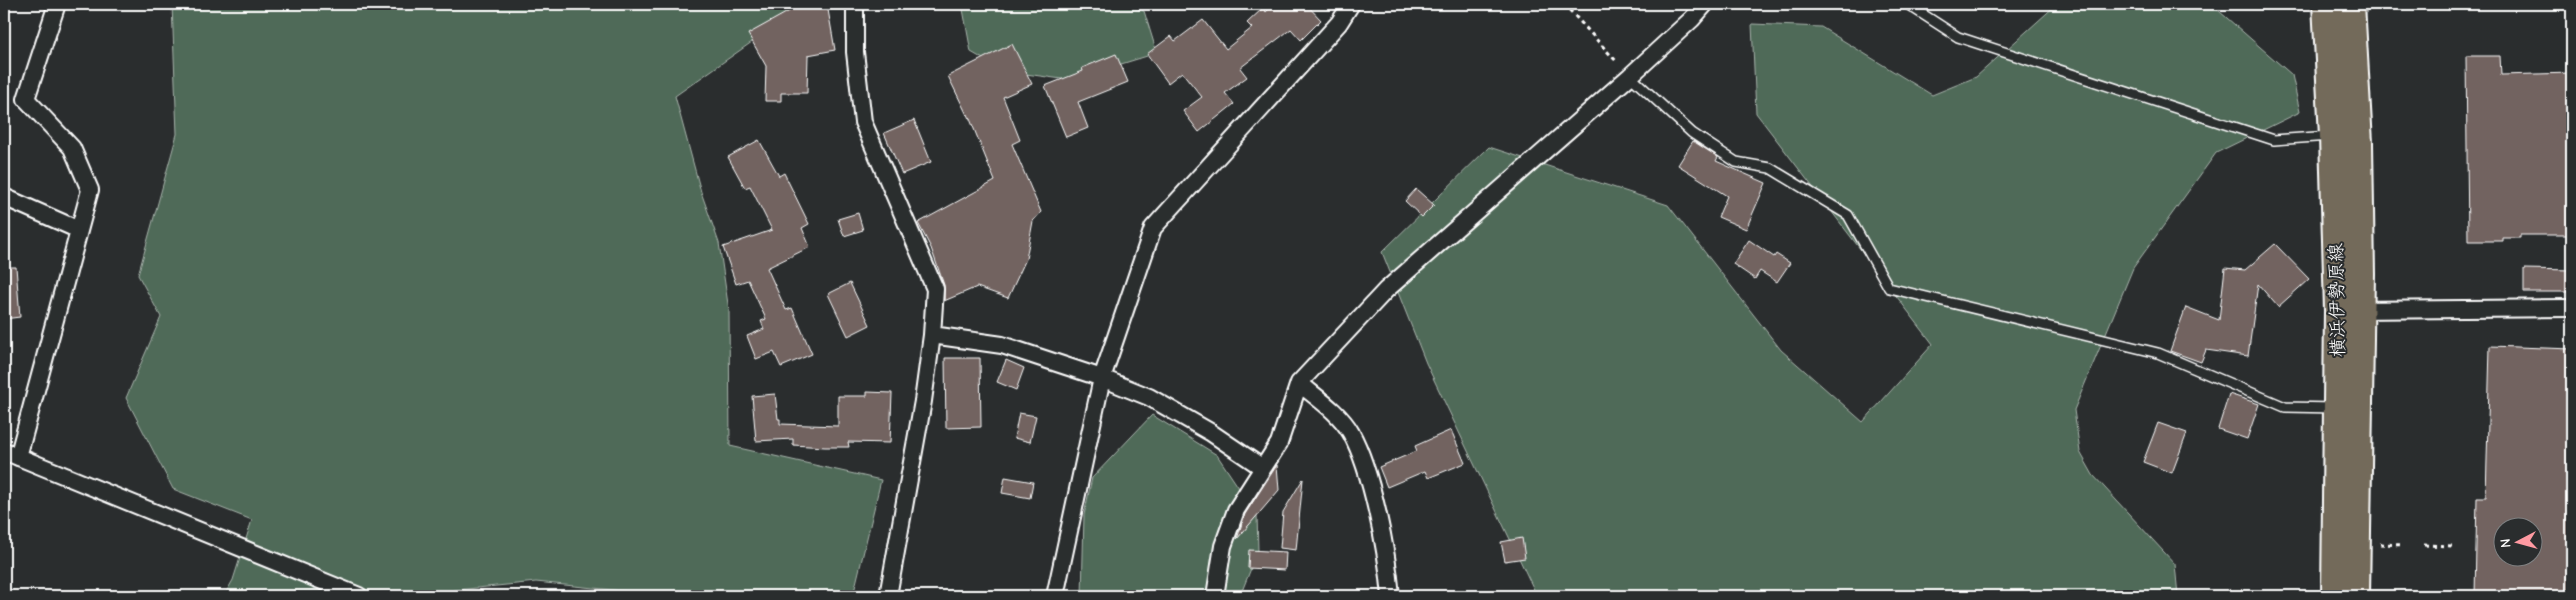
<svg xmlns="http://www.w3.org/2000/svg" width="2576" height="600" font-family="'Comic Neue','Klee One',sans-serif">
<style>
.green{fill:#506a59;stroke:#a8b4ac}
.building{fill:#726361;stroke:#fff;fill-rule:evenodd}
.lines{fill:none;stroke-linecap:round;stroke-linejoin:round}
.service-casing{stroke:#fff;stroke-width:12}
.minor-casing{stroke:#fff;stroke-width:20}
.primary-casing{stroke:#fff;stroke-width:30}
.path{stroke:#fff;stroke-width:3;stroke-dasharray:4 4;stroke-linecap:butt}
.service{stroke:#2a2d2e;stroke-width:9}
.minor{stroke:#2a2d2e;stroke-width:16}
.primary{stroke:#736b5a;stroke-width:26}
.labels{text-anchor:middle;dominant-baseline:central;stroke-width:4;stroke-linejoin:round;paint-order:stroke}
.street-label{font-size:19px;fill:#fff;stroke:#2a2d2e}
</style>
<rect width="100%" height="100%" fill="#2a2d2e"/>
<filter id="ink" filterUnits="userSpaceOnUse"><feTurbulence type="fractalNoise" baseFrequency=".02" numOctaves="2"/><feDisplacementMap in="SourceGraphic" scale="10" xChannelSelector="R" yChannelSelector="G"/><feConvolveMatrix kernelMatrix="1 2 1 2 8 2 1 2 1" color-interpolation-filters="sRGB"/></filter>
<g filter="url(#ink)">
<path class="green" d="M172,4H806L675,96L701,192L719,243L729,311L730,446L881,480L853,596H670L536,582L398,596H224L233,580L252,520L173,489L126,398L161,317L138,275L177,134Z
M962,4H1125L1144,11L1157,53L1069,80L1004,71L971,52Z
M2057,4H2211L2292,75L2300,112L2216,153L2133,268L2074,410L2080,452L2093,475L2175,564L2178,596H1537L1426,363L1382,252L1489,147L1668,205L1781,350L1863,422L1933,344L1756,113L1752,24L1821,27L1932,95L1976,77Z
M1152,415L1217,455L1257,515L1258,551L1240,596H1082L1084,515L1092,478Z"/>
<path class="building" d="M827,4L835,50L808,55L807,93H781V101H765L766,66L748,34L795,8Z
M1274,4H1306L1321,20L1301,40L1291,29L1240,68L1247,77L1225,93L1234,104L1199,132L1183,111L1202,97L1182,72L1168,83L1147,54L1171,36L1175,41L1203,20L1226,49L1252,28L1247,23L1263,8L1266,12Z
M1012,44L1032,84L1003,97L1020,140L1012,144L1041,212L1033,221L1026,259L1008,298L977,287L944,301V285L931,248L918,223L995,181L968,114L967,115L948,76Z
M1116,54L1128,82L1078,102L1088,128L1066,137L1045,86L1083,71L1082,68Z
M2466,56H2500L2501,75L2572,73V235H2520V238H2503V241H2468Z
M914,120L931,162L902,174L884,133Z
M759,140L779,176L784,173L809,224L802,228L810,247L767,268L786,310L792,308L812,354L781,367L774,352L756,359L747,336L764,329L761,321L766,319L748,280L736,284L723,247L772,230L750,186L745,188L728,157Z
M1693,141L1718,157L1716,161L1766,183L1746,229L1718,217L1727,196L1678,165Z
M1416,189L1434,205L1422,217L1405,201Z
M858,213L863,230L844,236L838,219Z
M1749,240L1774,257L1776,254L1790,263L1777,282L1760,271L1755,279L1733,264Z
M2275,244L2309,279L2278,307L2258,284L2248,356L2206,350L2201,362L2170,351L2186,307L2219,320L2225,268L2245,270Z
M4,267H16L20,317L4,319Z
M2524,269L2572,270V292H2524Z
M850,283L870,325L848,336L828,294Z
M2490,346L2572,349V596H2475L2477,497H2486ZM2504,528H2534V558H2504Z
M945,358H980L981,427L946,428Z
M1006,360L1024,368L1016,390L997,382Z
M867,392L892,393L890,443L848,442L849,447H825L793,445V439L756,441L752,396L775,394L778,419H780V424L838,426V396H867Z
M2229,394L2259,404L2247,439L2218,429Z
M1019,413L1036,416L1030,442L1014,438Z
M2158,423L2187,433L2172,473L2143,462Z
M1451,430L1465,463L1428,478L1425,471L1387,487L1379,467L1417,451L1415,446Z
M1277,465L1279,490L1237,539L1245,514Z
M1005,477L1033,482L1030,498L1002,493Z
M1303,479L1296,550L1280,548L1283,512Z
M1522,538L1525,558L1505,561L1501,542Z
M1249,550L1286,552L1285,570L1248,568Z"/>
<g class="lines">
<g class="service-casing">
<path id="service" d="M1907,4L1958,37L2274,140L2330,136
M1630,76L1692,133L1736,162L1770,168L1848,215L1889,288L2158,353L2285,407L2336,408"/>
</g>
<g class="minor-casing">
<path id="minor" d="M855,4V52L863,122L935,289L932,335L923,401L888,596
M4,197L79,230
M2353,310L2572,308
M932,335L1002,345L1102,378L1149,397L1210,432L1263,468
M1299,383C1317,398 1340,413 1351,433C1372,471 1387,552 1391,596
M4,451L359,596
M18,457L90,190L72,148L26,99L57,4
M1055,596L1102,378L1153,228L1339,23L1351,4
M1215,596L1223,546L1236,510L1279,443L1299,383L1386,290L1630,76L1692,19L1705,4"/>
</g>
<g class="primary-casing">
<path id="primary" d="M2326,4L2333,136L2338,310L2335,596
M2351,4L2359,143L2361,274L2356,596"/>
</g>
<path class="path" d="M1564,4L1617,62
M2380,544L2404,545
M2424,545L2455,546"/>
<use href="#service" class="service"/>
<use href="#minor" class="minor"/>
<use href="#primary" class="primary"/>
</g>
</g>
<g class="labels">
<g class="street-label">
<text transform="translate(2337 300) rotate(-91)">横浜伊勢原線</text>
</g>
</g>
<rect width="2576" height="600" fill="none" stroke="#2a2d2e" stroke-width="20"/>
<rect x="10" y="10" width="2556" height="580" fill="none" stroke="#fff" stroke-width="2" filter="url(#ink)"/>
<g transform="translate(2518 542) rotate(264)"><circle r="24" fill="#2a2d2e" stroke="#7f8182"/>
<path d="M0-4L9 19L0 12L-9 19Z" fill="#ff9aa2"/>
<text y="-8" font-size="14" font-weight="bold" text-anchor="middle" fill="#ffffff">N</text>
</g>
</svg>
